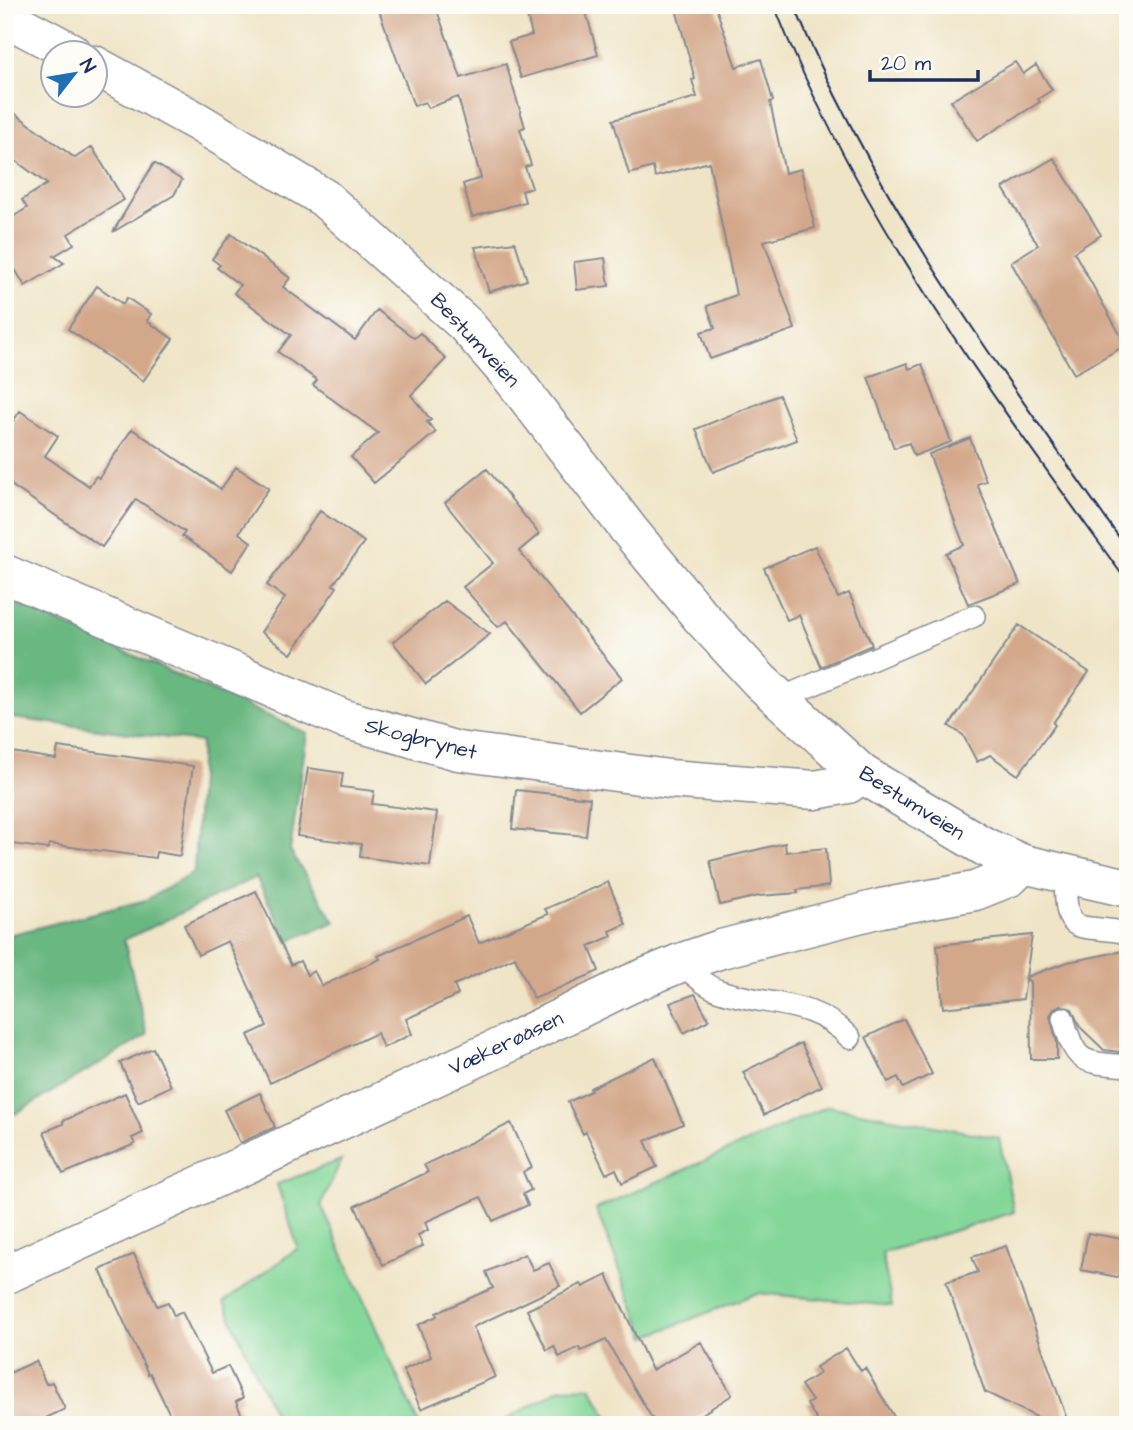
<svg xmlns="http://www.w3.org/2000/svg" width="1133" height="1430" font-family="'Architects Daughter',sans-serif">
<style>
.green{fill:#84d799;stroke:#50837c;stroke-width:2}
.forest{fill:#6bb881;stroke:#437470;stroke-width:2}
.building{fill:#d3a78a}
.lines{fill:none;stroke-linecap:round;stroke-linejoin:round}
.lane-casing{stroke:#858a92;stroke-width:24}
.street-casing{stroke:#858a92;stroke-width:41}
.secondary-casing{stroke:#858a92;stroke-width:41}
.lane{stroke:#fff;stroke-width:21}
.street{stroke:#fff;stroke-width:38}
.secondary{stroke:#fff;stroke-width:38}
.tram{stroke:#1b2f5e;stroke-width:2}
.labels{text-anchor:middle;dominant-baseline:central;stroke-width:6;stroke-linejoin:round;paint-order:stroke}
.street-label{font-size:21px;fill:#1b2f5e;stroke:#fdfcf7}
</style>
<rect width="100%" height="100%" fill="#fdfcf7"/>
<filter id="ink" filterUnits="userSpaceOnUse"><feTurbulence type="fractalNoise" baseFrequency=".0143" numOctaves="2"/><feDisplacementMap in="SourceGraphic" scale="14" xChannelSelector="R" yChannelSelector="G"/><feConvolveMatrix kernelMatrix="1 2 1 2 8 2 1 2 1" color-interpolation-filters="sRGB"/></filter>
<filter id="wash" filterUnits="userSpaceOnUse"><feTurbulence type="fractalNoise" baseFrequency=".00686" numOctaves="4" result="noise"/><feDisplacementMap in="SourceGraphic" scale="28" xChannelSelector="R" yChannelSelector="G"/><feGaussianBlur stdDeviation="1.57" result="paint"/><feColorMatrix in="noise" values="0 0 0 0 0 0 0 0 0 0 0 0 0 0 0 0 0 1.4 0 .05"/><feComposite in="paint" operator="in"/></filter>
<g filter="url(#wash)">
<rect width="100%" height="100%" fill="#efe4c6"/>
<path class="green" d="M828,1106L999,1138L1014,1212L882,1253L892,1306L757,1293L646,1337L596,1209Z
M341,1160L321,1205L419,1425H279L224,1302L298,1248L277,1184Z
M591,1387L612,1425H497L561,1388Z"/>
<path class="forest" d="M5,598L307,733L290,851L335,922L288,941L256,877L124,940L147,1035L5,1120V936L146,900L194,872L201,742L5,717Z"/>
<g id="blocks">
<path class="building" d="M377,5H435L461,78L506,64L525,127L520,129L531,165L525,167L532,188L522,191L525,202L472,217L463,184L481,178L458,97L428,108L425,102L414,106Z
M524,5H584L598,55L521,78L509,42L532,35Z
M675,5H715L736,67L761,59L773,101L770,102L785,173L801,169L815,228L764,241L795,329L710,359L701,332L715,328L707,306L736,295L709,162L655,177L653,167L629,174L613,120L697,97L692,80L695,79Z
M1015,62L1023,74L1036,65L1052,90L1038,99L1040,102L977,141L951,101Z
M5,106L75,158L92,147L124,200L68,234L74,244L54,256L64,263L25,286L5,253V222L27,208L22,200L47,184L5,153Z
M1054,158L1101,235L1074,252L1126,345L1074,374L1011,262L1038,245L1003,188Z
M154,163L182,180L174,195L113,232Z
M231,234L290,278L283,287L355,340L377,310L414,338L420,333L446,359L411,395L431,420L427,422L436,432L374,483L351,457L378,433L313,385L317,380L278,352L291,335L234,293L240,285L217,268L220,265L212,259Z
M515,242L527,280L489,292L475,247Z
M605,258L609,286L577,290L574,262Z
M97,286L123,304L127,298L151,314L147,321L173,339L143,381L68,329Z
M907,363L909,369L922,364L951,442L914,456L909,443L894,448L868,377Z
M779,395L797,440L713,472L696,429Z
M20,411L58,436L45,456L89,486L96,476L99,478L132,429L221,489L236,467L269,488L239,533L251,542L232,571L182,536L185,532L136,499L102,547L5,481V433Z
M970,438L986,481L977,484L1020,584L968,604L946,553L964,545L929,454Z
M487,469L539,534L519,551L622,678L580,712L507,621L498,627L463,587L493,563L445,503Z
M320,511L364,542L333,585L337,587L291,654L261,632L285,598L267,585Z
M815,546L838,598L849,593L872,645L821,667L799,615L787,620L764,568Z
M445,601L490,634L426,684L393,642Z
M1019,625L1089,672L1053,723L1055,725L1018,775L990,755L977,762L963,735L949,726Z
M58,747L193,766L180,856L156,852L155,858L49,844L48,849L5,843V751L56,759Z
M308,768L343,773L341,787L374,791L372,804L437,812L430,866L360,857L361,844L297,836Z
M516,790L590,798L586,836L512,829Z
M785,843L786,852L826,848L829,886L797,890L798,893L759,896L720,905L710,861Z
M608,882L626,924L610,931L612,936L589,946L599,971L534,999L515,957L454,985L458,995L406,1019L412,1034L383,1048L377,1033L270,1083L248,1035L267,1026L228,941L198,955L184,925L256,891L291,965L300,961L307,975L314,971L322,986L380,959L378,956L467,916L479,943L548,914L545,909Z
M1032,935L1026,977L1068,962L1128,950V1053L1104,1050L1080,1027L1072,1009L1060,1005L1054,1009L1050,1016L1057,1042V1059H1031L1030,982L1026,978L1023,999L943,1008L937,945Z
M695,994L709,1020L684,1033L670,1003Z
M904,1019L932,1074L903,1088L898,1077L888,1082L866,1037Z
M801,1043L822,1086L764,1115L743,1072Z
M153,1048L171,1086L138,1102L120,1063Z
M655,1057L683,1124L645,1141L657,1167L622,1183L616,1169L606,1174L586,1132L583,1134L568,1102L591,1091L590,1088Z
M125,1093L143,1133L132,1138L135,1144L63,1174L44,1132L63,1124V1121Z
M260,1093L275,1127L240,1143L224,1110Z
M511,1123L532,1168L523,1172L531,1190L523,1194L528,1205L493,1221L481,1197L425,1222L428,1230L418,1235L423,1246L383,1265L355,1206L428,1172L424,1165Z
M1088,1233L1128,1240V1279L1081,1270Z
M1006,1246L1069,1425H1053L985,1392L946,1282L978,1272L972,1257Z
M134,1254L157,1306L168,1302L174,1316L182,1312L212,1373L228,1366L243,1398L236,1402L246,1425H175L150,1373L148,1374L100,1270Z
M525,1254L533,1270L549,1263L560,1286L473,1327L495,1377L421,1409L403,1370L431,1357L418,1325L437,1316L436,1313L493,1288L486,1272Z
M607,1275L652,1370L701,1342L732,1395L685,1425H656L606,1340L581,1351L579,1347L559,1357L554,1346L547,1350L527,1310L581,1284L583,1287Z
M846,1348L861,1371L865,1368L899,1425H820L807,1404L812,1401L801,1385L820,1373L816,1367Z
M36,1361L46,1384L52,1382L65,1409L31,1425H5V1375Z"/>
</g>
</g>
<g filter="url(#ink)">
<use href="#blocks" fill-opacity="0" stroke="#858a92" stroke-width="2"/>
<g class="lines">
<g class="lane-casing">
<path id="lane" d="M779,699L974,616
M1065,873C1066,941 1071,922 1128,933
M680,963C693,974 705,986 720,991C768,1007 812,998 850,1038
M1063,1018C1076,1065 1082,1062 1128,1066"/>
</g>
<g class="street-casing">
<path id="street" d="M5,574L344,719L458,751L669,779L815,790L848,784L862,774
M5,1275L509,1043L630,984L680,963L721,949L881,908L975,891L1010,877L1023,864"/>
</g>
<g class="secondary-casing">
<path id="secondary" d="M5,17L71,52
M94,65L198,122L324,198L465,324L513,379L629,530L700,616L760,681L862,774L985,847L1023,864L1128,888"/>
</g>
<use href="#lane" class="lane"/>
<use href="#street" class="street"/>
<use href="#secondary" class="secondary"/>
<path class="tram" d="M774,5C857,217 996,400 1128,583
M794,5C876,204 1005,376 1128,550"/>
</g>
</g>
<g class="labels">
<g class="street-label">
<text transform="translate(475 340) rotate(47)">Bestumveien</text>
<text transform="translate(421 739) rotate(14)">Skogbrynet</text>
<text transform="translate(912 803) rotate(32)">Bestumveien</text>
<text transform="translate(506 1043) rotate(-25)">Vækerøåsen</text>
</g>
</g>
<rect width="1133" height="1430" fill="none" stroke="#fdfcf7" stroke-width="28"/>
<g transform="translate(74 74) rotate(59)"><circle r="33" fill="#fdfcf7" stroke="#a3aaba" stroke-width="2"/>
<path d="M0-5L12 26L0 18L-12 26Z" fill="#1f6fb2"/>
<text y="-10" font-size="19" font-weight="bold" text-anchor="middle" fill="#1b2f5e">N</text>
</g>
<path d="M870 70v10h108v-10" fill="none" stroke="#1b2f5e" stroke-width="3.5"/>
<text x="881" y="70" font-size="21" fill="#1b2f5e" stroke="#fdfcf7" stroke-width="5" paint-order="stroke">20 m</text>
</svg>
